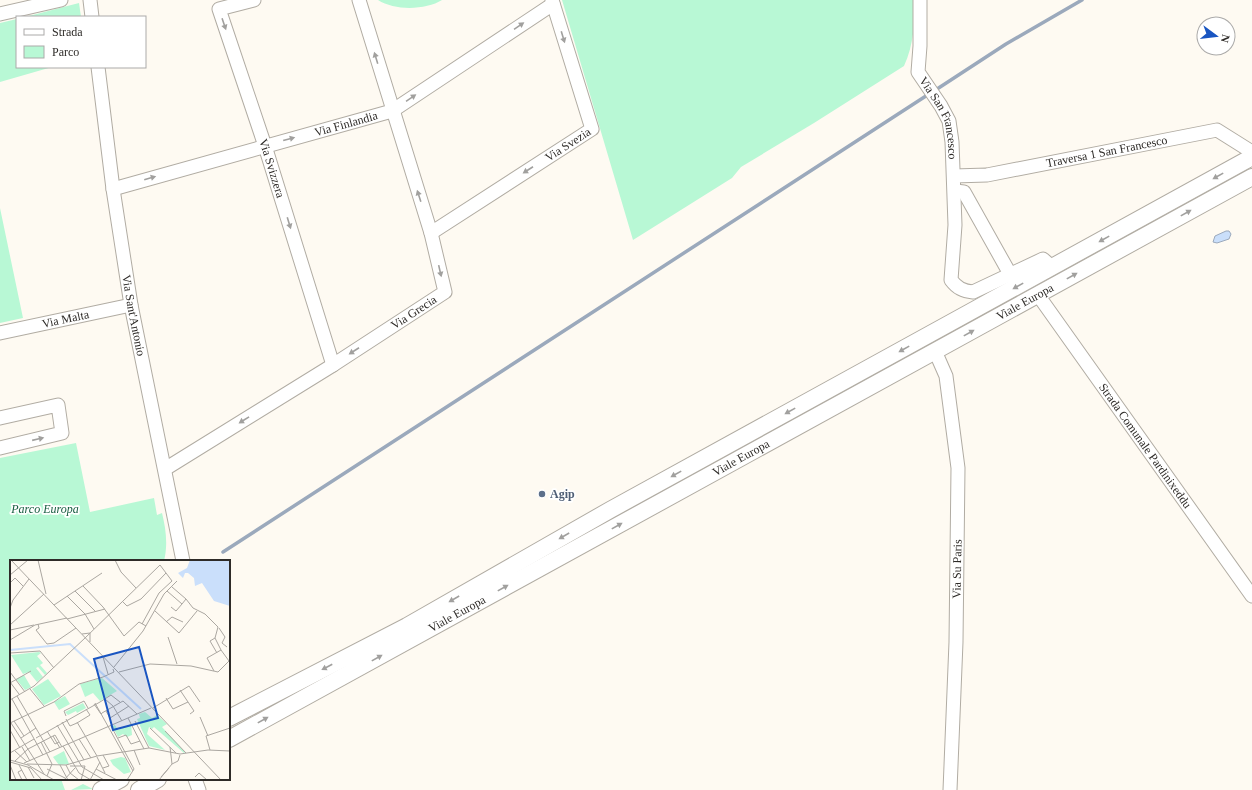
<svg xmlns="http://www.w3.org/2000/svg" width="1252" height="790" font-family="'Times New Roman',serif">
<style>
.green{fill:#b8f8d5}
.water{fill:#cadffb;stroke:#9ba9bc}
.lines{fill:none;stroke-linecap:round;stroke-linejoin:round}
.stream{stroke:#9ba9bc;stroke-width:3.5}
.minor-casing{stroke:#b1aca3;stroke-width:15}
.major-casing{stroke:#b1aca3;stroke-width:18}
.minor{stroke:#fff;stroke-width:13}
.major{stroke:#fff;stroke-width:16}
.oneway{fill:#a1a09e}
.service-dot{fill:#5c6f8a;stroke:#fff;stroke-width:1.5}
.labels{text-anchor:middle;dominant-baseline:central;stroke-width:3.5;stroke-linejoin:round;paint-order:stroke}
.street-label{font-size:12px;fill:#2e2b28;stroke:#fff}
.service-label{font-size:12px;font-weight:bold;fill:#4e5e75;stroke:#fff;text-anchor:start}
.park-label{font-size:12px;font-style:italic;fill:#155c3f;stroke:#fff}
.inset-river{fill:none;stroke:#cadffb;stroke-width:2}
.inset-road{fill:none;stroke:#aba7a1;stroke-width:1}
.view{fill:#1955c1;fill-opacity:0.15;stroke:#1955c1;stroke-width:2}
.inset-edge{fill:none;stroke:#2e2b28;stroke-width:2}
</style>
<rect width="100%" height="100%" fill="#fefaf2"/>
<path class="green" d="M378,0H442C426,10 395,11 378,0Z
M562,0H917C914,22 914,45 904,66L814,123L741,167L732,178L633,240Z
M79,3L81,17H25Z
M17,19V67H52L0,82V23Z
M0,208L23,318L0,323Z
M76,443L90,512L154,498L157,515L162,513C166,529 168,545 164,561H11V779H61L65,790H0V458Z
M83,784L93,789L71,790Z"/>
<path class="water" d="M1226,231H1229L1231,234L1229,239L1217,243L1213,242L1215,236Z"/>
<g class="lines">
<path class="stream" d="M934,91L1006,44L1082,0
M223,552L929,94"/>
<g class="minor-casing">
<g id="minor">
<path d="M90,0L92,17"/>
<path id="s1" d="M254,0L219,9L265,146L333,365"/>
<path id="s2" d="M920,0V46L918,72L941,106L949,121L952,142L955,225L951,280C957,288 963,291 973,292L1043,259L1052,267"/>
<path d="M0,14L61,0"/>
<path id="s3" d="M98,67L113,189L131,305L183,561"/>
<path id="s4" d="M954,176L987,175L1217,130L1252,152"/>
<path id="s5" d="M113,189L392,111L553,4"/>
<path d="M955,191L964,192L1010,274"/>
<path id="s6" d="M431,233L592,129L552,0"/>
<path id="s7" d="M1038,295L1252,596"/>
<path id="s8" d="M0,333L131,305"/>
<path d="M935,351L946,376L958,468L956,642L950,790"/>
<path d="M0,418L58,405L62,433L0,448"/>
<path id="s9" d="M165,469L333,365L445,292L431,233L359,0"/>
<path d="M195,779L199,790"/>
</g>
</g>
<g class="major-casing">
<g id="major">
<path d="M229,718L407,626L610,510L1252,157"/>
<path id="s10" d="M229,739L1252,177"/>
<path d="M101,790L121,779"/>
<path d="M139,790L158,779"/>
</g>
</g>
<use href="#minor" class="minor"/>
<use href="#major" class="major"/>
</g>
<defs><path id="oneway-solid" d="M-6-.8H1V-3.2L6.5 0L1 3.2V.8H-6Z"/></defs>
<g class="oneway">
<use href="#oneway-solid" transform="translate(224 24) rotate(71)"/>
<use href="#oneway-solid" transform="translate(519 26) rotate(-34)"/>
<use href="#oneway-solid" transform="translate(563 37) rotate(73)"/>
<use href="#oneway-solid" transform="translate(376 58) rotate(-107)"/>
<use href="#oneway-solid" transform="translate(411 98) rotate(-34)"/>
<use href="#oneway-solid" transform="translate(289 139) rotate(-15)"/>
<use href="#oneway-solid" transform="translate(528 170) rotate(147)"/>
<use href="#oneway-solid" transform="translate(1218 176) rotate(151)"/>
<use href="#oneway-solid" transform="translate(150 178) rotate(-16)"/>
<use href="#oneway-solid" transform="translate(419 196) rotate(-108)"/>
<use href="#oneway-solid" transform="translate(1186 213) rotate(-29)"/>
<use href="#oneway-solid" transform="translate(289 223) rotate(73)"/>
<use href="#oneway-solid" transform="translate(1104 239) rotate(151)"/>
<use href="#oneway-solid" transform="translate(440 271) rotate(77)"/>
<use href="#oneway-solid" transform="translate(1072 276) rotate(-29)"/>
<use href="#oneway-solid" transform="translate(1018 286) rotate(151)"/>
<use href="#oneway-solid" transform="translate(969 333) rotate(-29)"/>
<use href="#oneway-solid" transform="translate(904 349) rotate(151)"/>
<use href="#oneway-solid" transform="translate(354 351) rotate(147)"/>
<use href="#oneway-solid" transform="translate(790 411) rotate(151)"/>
<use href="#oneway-solid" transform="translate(244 420) rotate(148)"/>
<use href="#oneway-solid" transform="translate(38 439) rotate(-13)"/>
<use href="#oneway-solid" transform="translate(676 474) rotate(151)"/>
<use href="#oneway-solid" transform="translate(617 526) rotate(-29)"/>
<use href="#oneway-solid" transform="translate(564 536) rotate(150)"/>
<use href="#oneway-solid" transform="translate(503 588) rotate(-29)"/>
<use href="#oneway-solid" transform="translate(454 599) rotate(150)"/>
<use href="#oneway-solid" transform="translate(377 658) rotate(-29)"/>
<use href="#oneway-solid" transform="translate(327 667) rotate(152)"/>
<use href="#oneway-solid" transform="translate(263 720) rotate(-29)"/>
</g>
<circle class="service-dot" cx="542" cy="494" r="4"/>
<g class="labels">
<g class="street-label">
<text stroke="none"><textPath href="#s2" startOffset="124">Via San Francesco</textPath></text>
<text stroke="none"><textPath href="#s5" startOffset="242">Via Finlandia</textPath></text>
<text stroke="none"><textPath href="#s6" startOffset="163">Via Svezia</textPath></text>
<text stroke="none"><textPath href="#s4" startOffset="155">Traversa 1 San Francesco</textPath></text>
<text stroke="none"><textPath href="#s1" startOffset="204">Via Svizzera</textPath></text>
<text stroke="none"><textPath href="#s10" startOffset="908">Viale Europa</textPath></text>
<text stroke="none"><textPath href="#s9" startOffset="294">Via Grecia</textPath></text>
<text stroke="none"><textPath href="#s3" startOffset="251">Via Sant'Antonio</textPath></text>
<text stroke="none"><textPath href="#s8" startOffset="67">Via Malta</textPath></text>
<text stroke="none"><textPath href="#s7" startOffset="185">Strada Comunale Pardinixeddu</textPath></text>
<text stroke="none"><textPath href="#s10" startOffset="584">Viale Europa</textPath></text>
<text transform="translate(957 569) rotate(-89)">Via Su Paris</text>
<text stroke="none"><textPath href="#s10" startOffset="260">Viale Europa</textPath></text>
</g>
<g class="service-label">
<text x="550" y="494">Agip</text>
</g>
<g class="park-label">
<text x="45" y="509">Parco Europa</text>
</g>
</g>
<g transform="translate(10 560)">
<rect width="220" height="220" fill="#fefaf2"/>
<path d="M29,92L31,93L27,96L33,103L30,105L37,113L35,115L28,107L26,108L33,117L27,122L19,112L13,114L1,95ZM14,115L21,127L15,130L6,119ZM92,118L107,131L90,141L83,133L75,137L70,124ZM38,119L51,136L34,145L22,129ZM55,136L60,144L49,150L44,142ZM73,143L76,148L67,153L66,151L58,155L55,152ZM135,152L142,158L147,155L157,164L152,167L175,192L174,193L144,167L142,169L139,167L137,174L155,190L139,186L127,159L130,158L129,154ZM121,164L122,175L117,177L113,174L108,177L102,166L105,165L108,170ZM54,191L59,204L49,205L43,197ZM111,197L115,198L121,212L114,214L103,205L100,200Z" fill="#b8f8d5"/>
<path d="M180,0H220V46L204,41L192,23L185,26L184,18L178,13H175L173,18L168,13L177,8Z" fill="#cadffb"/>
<path class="inset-river" d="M0,90L60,84L131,149"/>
<path class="inset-road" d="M1,0L211,220M28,0L36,34M105,0L111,12L126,28M0,15L18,0M0,23L5,18L13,26M73,26L93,47L114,76L129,62L136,66M162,27L176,39L172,44M65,31L85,51M157,31L172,44L166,51L161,47M57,36L75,54L84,69M176,39L183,48L195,54L208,67L205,78L211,90L197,98L204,111M113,42L117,46L131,39L156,13M44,45L92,13M0,48L3,40L19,19M145,51L169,73L187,51M57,59L95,49M156,62L162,57L173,62M28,64L29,68L26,70L37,84L44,83L66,68M0,65L34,34M209,68L215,77L212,83L217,87M0,70L24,65M72,74L80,73V82M158,77L167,104M75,78L150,5L162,21L149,33L132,64M205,78L200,81L207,93M0,80L25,65L57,58M0,93L30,91L44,108M93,97L98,114M104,107L133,71L154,34L167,21M0,112L15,132M109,112L140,104L181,106L208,112L219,101L211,90M0,122L9,134M0,123L21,111M20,129L34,146M170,130L184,151L180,154M7,136L40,192M156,138L163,149L178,142M2,139L33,195M95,139L103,146L112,161M0,140L24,126L75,78M90,142L101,135L110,142M85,143L123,211M84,144L91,154L92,153M143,148L179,126L190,142M96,151L100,158L119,146M92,153L113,141L127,154M56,156L54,151L74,141L78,148M190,157L198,176M118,158L134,189M56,159L60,166L67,163L80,155L76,149M4,161L14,176M125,161L139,188M52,162L74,200M67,162L87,196M0,163L44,142L69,124L93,117L104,112L103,109M1,163L34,214M47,165L72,207L94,220M101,166L124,209L117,220M140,168L166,193M0,170L10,188M37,171L45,184L49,182M155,171L176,193M43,176L50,188M11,178L26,168M26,178L90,142M108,178L116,175L121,184L130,181M69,179L81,198M31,182L42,204L37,216M53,186L69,213L81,220M12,187L20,201M124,190L130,205M200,190L196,176L220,168M5,191L17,202M0,193L24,179M87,197L95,213M0,200L18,205L44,220M5,201L18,189L45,175L52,187M0,202L21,208M14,203L141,148M17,204L56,205M162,204L168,201L170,195M0,205L6,220M9,205L17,220M50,205L58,220M56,205L87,196L139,188L170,194L198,190L220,191M56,205L60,213L69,220M60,206H75L71,220M18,207L24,218M21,208L32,220M93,208L99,206L93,195M37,209L55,218M86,209L107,220M151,217L159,208M185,217L189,213L197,220M12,220L8,212L12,210M54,220L65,208M80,220L90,202M149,220L162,204L160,187"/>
<path class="view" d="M129,87L148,158L103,170L84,99Z"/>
<rect width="220" height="220" class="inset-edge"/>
</g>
<rect x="16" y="16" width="130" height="52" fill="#ffffff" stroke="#abaaa9"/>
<rect x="24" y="29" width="20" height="6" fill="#ffffff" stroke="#abaaa9"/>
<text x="52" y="36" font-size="12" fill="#2e2b28">Strada</text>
<rect x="24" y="46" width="20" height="12" fill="#b8f8d5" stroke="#abaaa9"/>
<text x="52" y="56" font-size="12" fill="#2e2b28">Parco</text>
<g transform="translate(1216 36) rotate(105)"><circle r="19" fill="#ffffff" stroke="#abaaa9"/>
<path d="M0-3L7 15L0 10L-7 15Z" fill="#1955c1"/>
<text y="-6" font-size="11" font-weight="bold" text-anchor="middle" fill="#2e2b28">N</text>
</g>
</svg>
